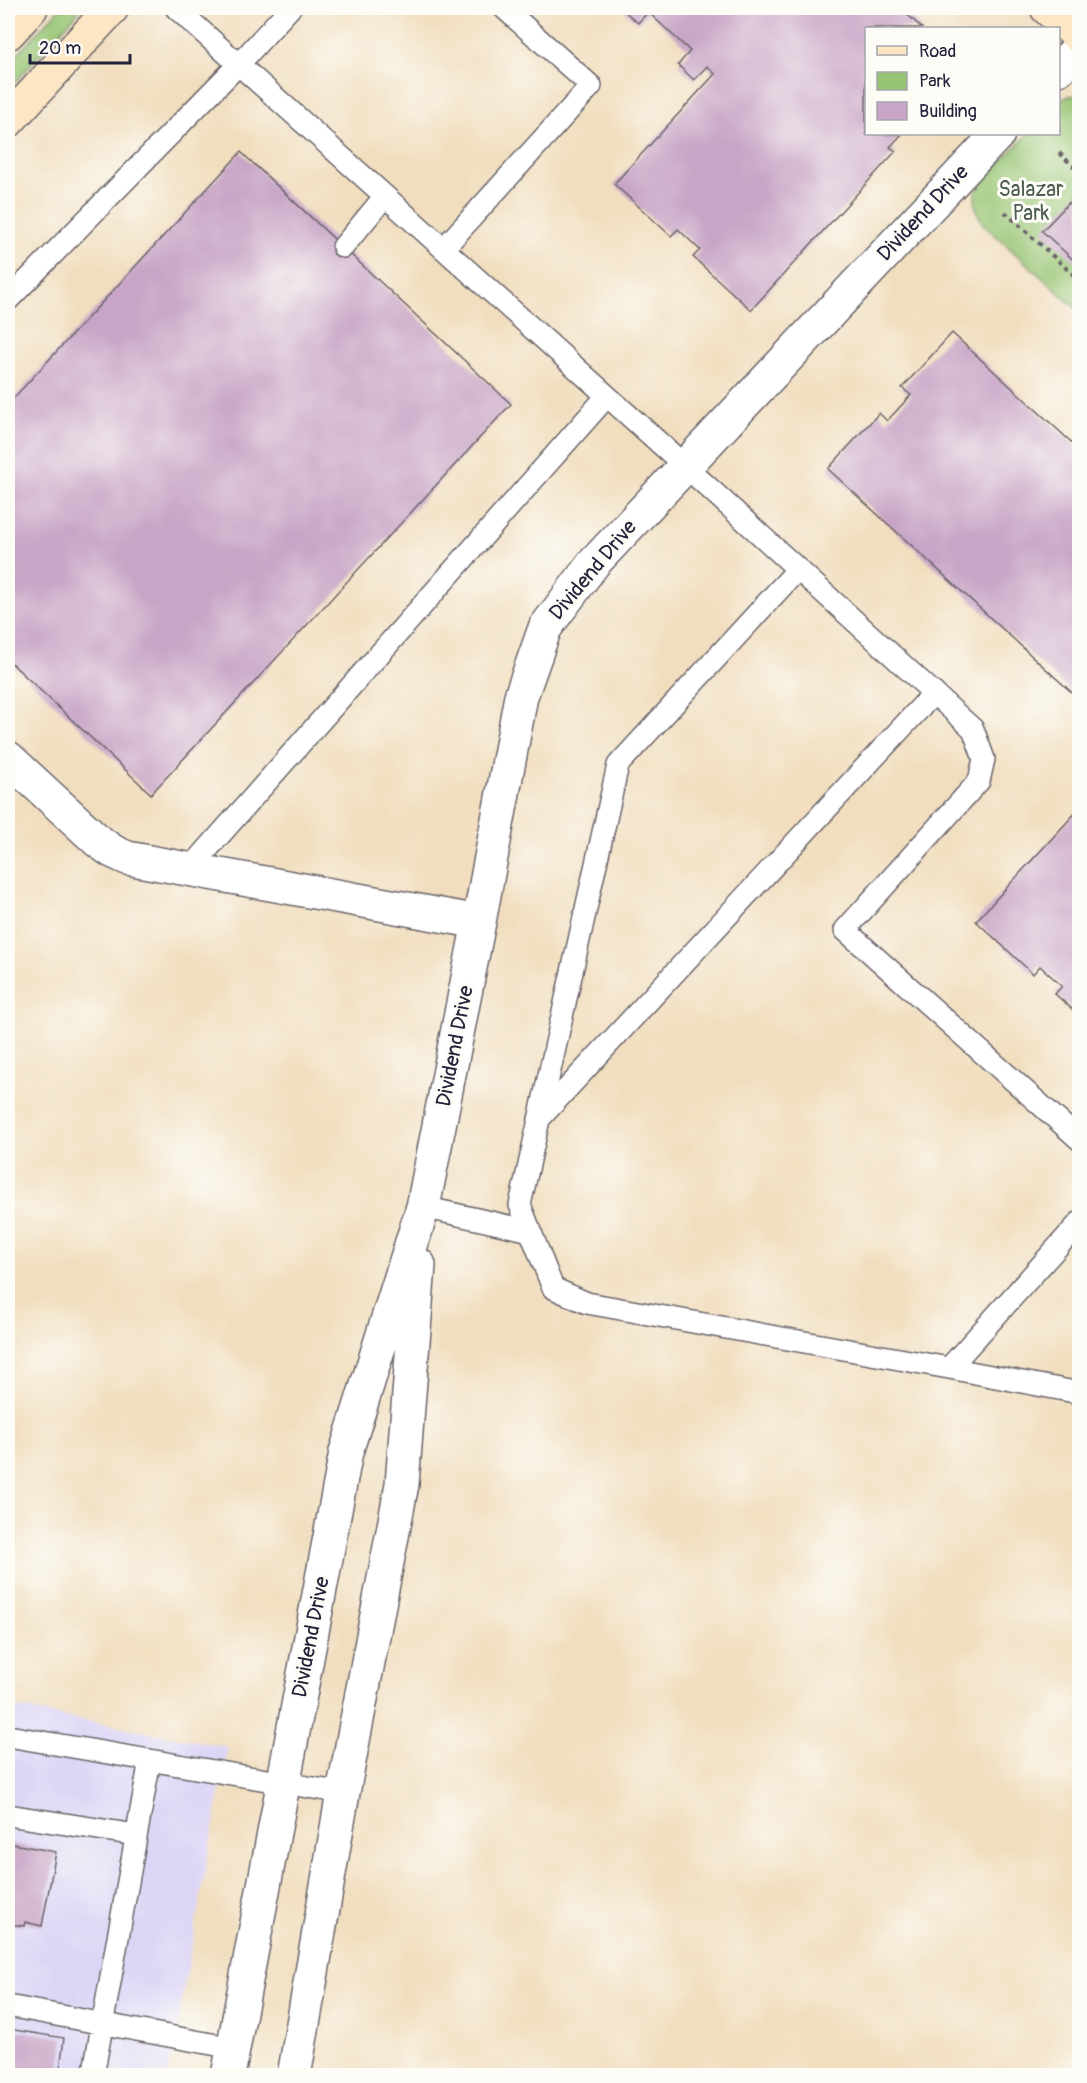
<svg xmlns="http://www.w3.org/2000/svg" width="1087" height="2083" font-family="Pangolin,sans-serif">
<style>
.built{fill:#dcd5f6}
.green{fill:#98c573;stroke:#5d7457;stroke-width:1.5}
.building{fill:#c8a5c6}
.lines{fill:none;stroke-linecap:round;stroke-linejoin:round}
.lane-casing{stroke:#6a6469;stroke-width:24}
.street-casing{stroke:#6a6469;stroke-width:36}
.secondary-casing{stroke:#6a6469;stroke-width:36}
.path{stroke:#6a6469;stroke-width:4;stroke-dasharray:4.5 4.5;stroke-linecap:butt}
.lane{stroke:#fff;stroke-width:21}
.street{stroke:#fff;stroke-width:33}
.secondary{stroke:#fce6c4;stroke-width:33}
.labels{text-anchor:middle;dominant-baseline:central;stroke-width:6;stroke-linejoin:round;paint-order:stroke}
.park-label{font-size:21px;fill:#4b5b4f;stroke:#fdfcf7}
.street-label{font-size:21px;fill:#22223b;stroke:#fdfcf7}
</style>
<rect width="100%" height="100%" fill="#fdfcf7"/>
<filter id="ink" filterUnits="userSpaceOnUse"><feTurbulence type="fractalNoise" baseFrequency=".0167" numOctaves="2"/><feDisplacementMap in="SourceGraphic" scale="12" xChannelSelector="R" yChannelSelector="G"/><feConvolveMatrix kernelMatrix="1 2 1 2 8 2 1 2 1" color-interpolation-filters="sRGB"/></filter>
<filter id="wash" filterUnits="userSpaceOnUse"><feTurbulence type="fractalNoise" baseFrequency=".008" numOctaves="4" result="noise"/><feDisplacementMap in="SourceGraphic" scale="24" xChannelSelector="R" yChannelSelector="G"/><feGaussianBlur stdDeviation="1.35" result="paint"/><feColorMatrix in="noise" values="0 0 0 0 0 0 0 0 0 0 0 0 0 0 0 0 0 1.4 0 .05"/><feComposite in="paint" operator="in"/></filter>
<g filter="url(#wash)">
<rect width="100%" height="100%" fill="#f1debf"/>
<path class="built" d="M8,1706L228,1747L168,2075H8Z"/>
<path class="green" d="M60,8H79L81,9L8,90V64Z
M1079,95V311L983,224C977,214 973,204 976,192C980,181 1018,145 1028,134H1058L1059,101L1069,96Z"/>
<g id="blocks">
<path class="building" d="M621,8H900L922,28H866V134H902L890,147L896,151L751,310L693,257L700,250L678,229L671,236L614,184L715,74L707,66L694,80L678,65L690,51L648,12L638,23Z
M241,152L511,404L151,794L8,660V404Z
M1080,191V266L1042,231Z
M952,333L1080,450V700L828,469L879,413L887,421L911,395L902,388Z
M1080,808V1016L1055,994L1062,986L1040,966L1033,974L976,921Z
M8,1843L56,1852L42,1926L25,1922L24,1926L8,1924Z
M8,2029L64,2038L59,2076H8Z"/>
</g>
</g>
<g filter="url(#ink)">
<use href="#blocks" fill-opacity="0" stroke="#6a6469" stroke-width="1.5"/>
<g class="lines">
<g class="lane-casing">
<path id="lane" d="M176,8L685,466L973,729L984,759L979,781L845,930L1080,1140
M343,247L385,196
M444,248L591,86L504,8
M8,300L239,64L290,8
M798,569L618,765L520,1205L553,1288L587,1303L949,1368L1080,1222
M189,870L607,396
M539,1119L934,693
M423,1207L531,1231
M949,1368L1080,1393
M8,1736L343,1793
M8,1815L136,1835
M8,2006L233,2048
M93,2076L150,1760"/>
</g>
<g class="street-casing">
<path id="street" d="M1058,69L1080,47
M8,758L98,841L112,851L127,858L479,922
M228,2076L346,1452L423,1207L479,922L521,696L545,628L593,564L998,134
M294,2076L343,1793L402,1484L419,1265"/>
</g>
<g class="secondary-casing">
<path id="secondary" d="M1047,8L1080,37
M8,33L31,8
M8,121L112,8"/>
</g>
<path class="path" d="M1059,153L1080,172
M1005,212L1080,281"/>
<use href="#lane" class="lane"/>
<use href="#street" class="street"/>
<use href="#secondary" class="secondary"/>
</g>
</g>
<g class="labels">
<g class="park-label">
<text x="1031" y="189">Salazar<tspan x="1031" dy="24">Park</tspan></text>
</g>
<g class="street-label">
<text transform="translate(923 213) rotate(-47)">Dividend Drive</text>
<text transform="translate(593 570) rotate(-50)">Dividend Drive</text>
<text transform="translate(455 1046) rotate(-79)">Dividend Drive</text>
<text transform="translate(311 1637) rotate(-79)">Dividend Drive</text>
</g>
</g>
<rect width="1087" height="2083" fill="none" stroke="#fdfcf7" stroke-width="30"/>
<rect x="865" y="27" width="195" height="108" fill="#fdfcf7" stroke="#a5a5ac" stroke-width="1.5"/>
<rect x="877" y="46" width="30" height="9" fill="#fce6c4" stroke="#a5a5ac" stroke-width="1.5"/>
<text x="919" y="57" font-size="18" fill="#22223b">Road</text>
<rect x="877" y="72" width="30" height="18" fill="#98c573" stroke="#a5a5ac" stroke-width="1.5"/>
<text x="919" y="87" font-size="18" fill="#22223b">Park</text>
<rect x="877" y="102" width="30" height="18" fill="#c8a5c6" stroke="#a5a5ac" stroke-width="1.5"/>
<text x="919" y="117" font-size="18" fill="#22223b">Building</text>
<path d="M30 54v9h100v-9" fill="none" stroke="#22223b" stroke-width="3"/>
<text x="39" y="54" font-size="18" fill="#22223b" stroke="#fdfcf7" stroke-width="4.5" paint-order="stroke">20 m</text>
</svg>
